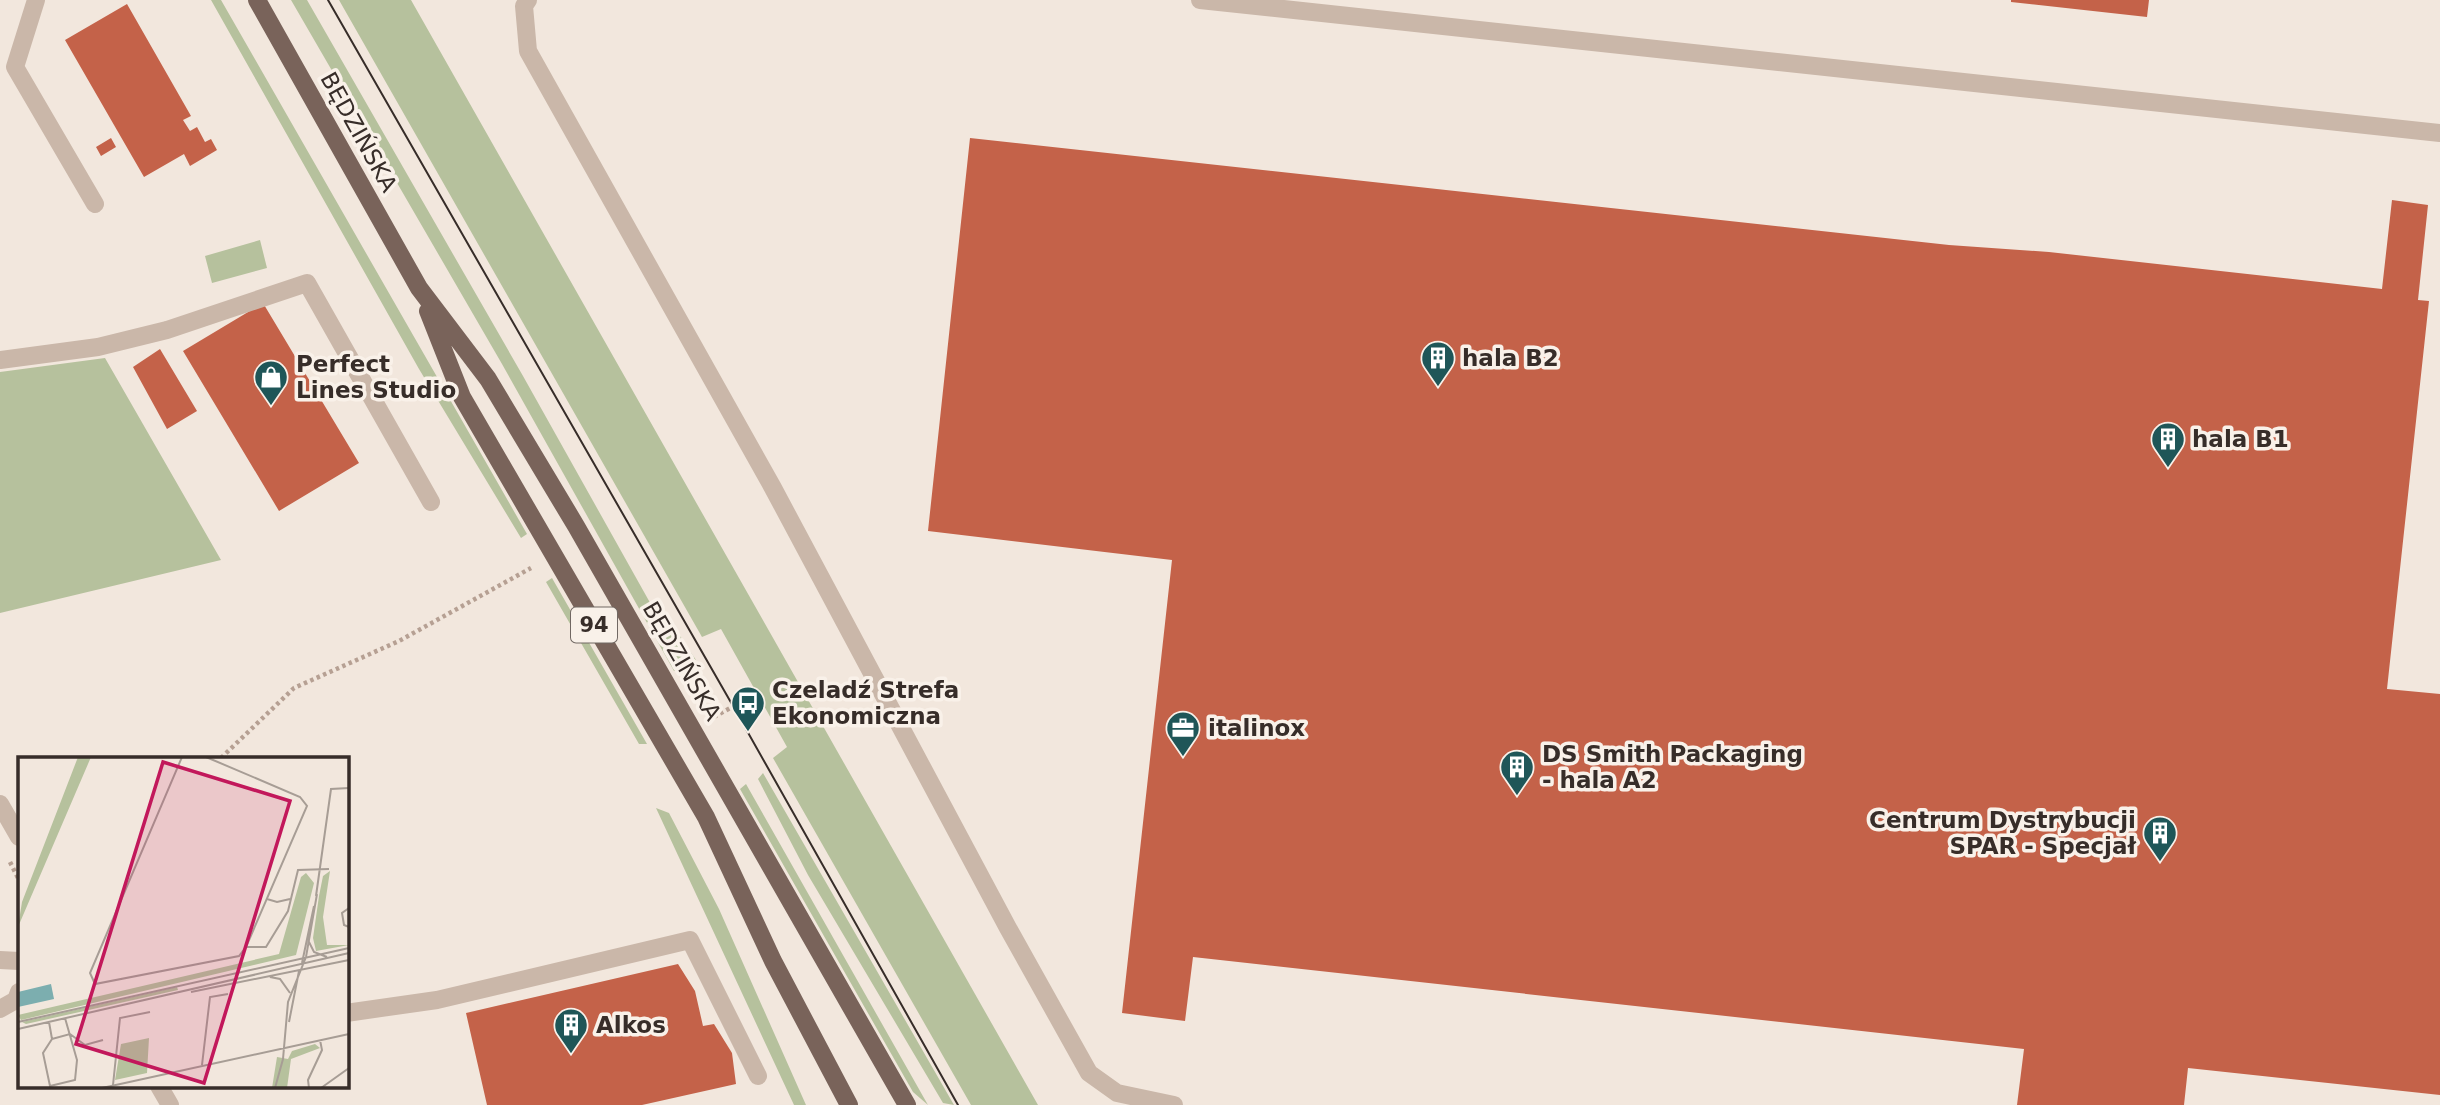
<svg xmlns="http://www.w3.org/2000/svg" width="2440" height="1105" font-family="'DejaVu Sans',sans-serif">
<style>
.green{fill:#b6c19d}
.building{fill:#c46249}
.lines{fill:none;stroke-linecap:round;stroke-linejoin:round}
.path{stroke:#b6a093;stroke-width:4.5;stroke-dasharray:3.5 3.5;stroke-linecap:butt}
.minor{stroke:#cab7a9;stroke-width:18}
.major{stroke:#79635a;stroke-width:18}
.tram{stroke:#372d29;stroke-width:2}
.labels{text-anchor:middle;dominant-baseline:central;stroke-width:7;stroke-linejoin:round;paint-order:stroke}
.shield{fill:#f9f1e9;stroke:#716863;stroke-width:2}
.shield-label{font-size:21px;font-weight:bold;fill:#372d29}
.street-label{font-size:23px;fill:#372d29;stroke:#f9f1e9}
.poi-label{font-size:23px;font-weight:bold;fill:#372d29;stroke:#f9f1e9;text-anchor:start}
.inset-road{fill:none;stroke:#a79d95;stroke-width:2}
.view{fill:#c2185b;fill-opacity:0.15;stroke:#c2185b;stroke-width:3.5}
.inset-edge{fill:none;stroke:#372d29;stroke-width:3.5}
</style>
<rect width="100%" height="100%" fill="#f2e7dd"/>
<path class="green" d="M211,0H221L527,534L521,538L419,369Z
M291,0H307L523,376L667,633H678L696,660L674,671L502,364Z
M339,0H411L1038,1105H971L773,758L787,747L721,629L702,637Z
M260,240L267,268L212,283L205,256Z
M105,358L221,560L0,613V372Z
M552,578L647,744H639L546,582Z
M763,773L954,1105L943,1103L808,875L758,779Z
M746,784L928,1105L913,1092L740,789Z
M656,808L669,813L719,909L806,1105H794Z"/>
<path class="building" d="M2011,0H2149L2147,17L2011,2Z
M127,4L191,116L183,120L190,131L197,127L205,142L211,139L217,150L190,166L184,154L144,177L65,40Z
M111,138L116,147L101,156L96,147Z
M970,138L1949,245L2049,252L2382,289L2392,200L2428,205L2418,300L2429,301L2387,689L2440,694V1095L2188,1068L2184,1105H2017L2024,1049L1193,957L1185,1021L1122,1013L1172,560L928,531Z
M263,303L359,463L279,511L183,351Z
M160,349L197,411L167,429L133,367Z
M678,964L695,991L703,1026L714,1024L732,1053L736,1084L642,1105H487L466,1013Z"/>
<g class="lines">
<path class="path" d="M714,717L750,697
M221,758L294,688L399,641L531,568
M10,862L19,880"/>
<path class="minor" d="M36,0L15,67L95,204
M528,0L524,6L528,51L773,488L1008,928L1089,1073L1117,1093L1174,1105
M1200,0L2440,133
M0,360L98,347L167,330L307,283L431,502
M0,804L19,837
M0,960L19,961
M0,1009L16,1000L19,992
M346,1013L437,1000L690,940L758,1076
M159,1086L170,1105"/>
<path class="major" d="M257,0L419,288L488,379L576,526L907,1105
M428,311L462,397L706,817L773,961L849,1105"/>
<path class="tram" d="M328,0L733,706L958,1105"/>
</g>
<defs>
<g id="building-pin" transform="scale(1.75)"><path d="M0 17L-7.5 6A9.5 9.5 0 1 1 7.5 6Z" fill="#1f5658" stroke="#f9f1e9"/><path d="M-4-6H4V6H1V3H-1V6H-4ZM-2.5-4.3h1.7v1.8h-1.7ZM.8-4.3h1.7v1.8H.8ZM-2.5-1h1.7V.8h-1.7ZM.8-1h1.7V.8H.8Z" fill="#fff"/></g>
<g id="shop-pin" transform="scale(1.75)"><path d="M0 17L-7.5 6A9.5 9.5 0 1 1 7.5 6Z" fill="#1f5658" stroke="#f9f1e9"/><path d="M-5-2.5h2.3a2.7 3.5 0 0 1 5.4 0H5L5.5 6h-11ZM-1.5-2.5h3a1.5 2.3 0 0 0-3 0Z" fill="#fff"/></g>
<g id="bus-pin" transform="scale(1.75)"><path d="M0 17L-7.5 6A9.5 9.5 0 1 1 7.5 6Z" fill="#1f5658" stroke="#f9f1e9"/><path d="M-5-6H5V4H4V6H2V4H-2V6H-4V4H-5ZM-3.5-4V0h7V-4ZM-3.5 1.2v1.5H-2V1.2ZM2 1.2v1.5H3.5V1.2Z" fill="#fff"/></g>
<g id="office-pin" transform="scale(1.75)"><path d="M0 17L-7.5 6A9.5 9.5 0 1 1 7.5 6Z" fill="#1f5658" stroke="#f9f1e9"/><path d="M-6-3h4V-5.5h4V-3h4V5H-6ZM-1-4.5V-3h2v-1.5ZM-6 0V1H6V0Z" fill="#fff"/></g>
</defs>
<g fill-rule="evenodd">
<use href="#building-pin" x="1438" y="358"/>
<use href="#shop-pin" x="271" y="377"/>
<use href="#building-pin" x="2168" y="439"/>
<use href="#bus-pin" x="748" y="703"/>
<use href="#office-pin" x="1183" y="728"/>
<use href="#building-pin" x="1517" y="767"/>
<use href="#building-pin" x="2160" y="833"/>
<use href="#building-pin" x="571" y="1025"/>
</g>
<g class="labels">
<rect class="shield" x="571" y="607.5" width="46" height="35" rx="5"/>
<g class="shield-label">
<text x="594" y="625">94</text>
</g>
<g class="street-label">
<text transform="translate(359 132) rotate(61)">BĘDZIŃSKA</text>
<text transform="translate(682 661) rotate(60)">BĘDZIŃSKA</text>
</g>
<g class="poi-label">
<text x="1462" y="358">hala B2</text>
<text x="296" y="364">Perfect<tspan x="296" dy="26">Lines Studio</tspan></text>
<text x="2192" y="439">hala B1</text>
<text x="772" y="690">Czeladź Strefa<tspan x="772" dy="26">Ekonomiczna</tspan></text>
<text x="1208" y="728">italinox</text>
<text x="1542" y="754">DS Smith Packaging<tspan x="1542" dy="26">- hala A2</tspan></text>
<text x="2136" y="820" text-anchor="end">Centrum Dystrybucji<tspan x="2136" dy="26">SPAR - Specjał</tspan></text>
<text x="596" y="1025">Alkos</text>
</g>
</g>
<g transform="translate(18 757)">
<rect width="331" height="331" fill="#f2e7dd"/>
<path d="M60,0H73L0,170L4,145ZM312,114L305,160L309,188H331L298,194L295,181L301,139L305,119ZM288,116L296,126L278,198L3,263L0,258L261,197L283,120ZM159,230L160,233L8,267L4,265ZM131,281L129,316L97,323L103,287ZM297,287L302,291L273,302L269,331H254L259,300L270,302L274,294Z" fill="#b6c19d"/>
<path d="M33,227L36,242L0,250V235Z" fill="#7caeaf"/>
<path class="inset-road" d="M164,0L72,216L77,227L221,199L228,190H248L270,154L280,113L311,112M188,0L282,40L289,49L228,190M298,139L313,32L331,31M249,142L259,145L272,142M331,151L324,156L326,168L331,170M291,185L296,195L309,200M284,206L296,149M252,220L262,222L272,236M173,235L331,203M0,265L331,191M31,265L34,282L52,277L67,288L85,283M271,265L281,214M0,272L331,196M34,282L25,296L32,329L57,323L59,303L47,261M184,308L192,240L210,237M95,328L102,261L132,255M84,331L331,277M257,331L265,302L270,245L288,200L299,137M291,331L290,323L304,293L302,283M303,331L331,311"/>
<path class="view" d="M145,5L272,44L186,326L58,287Z"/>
<rect width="331" height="331" class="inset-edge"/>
</g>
</svg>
